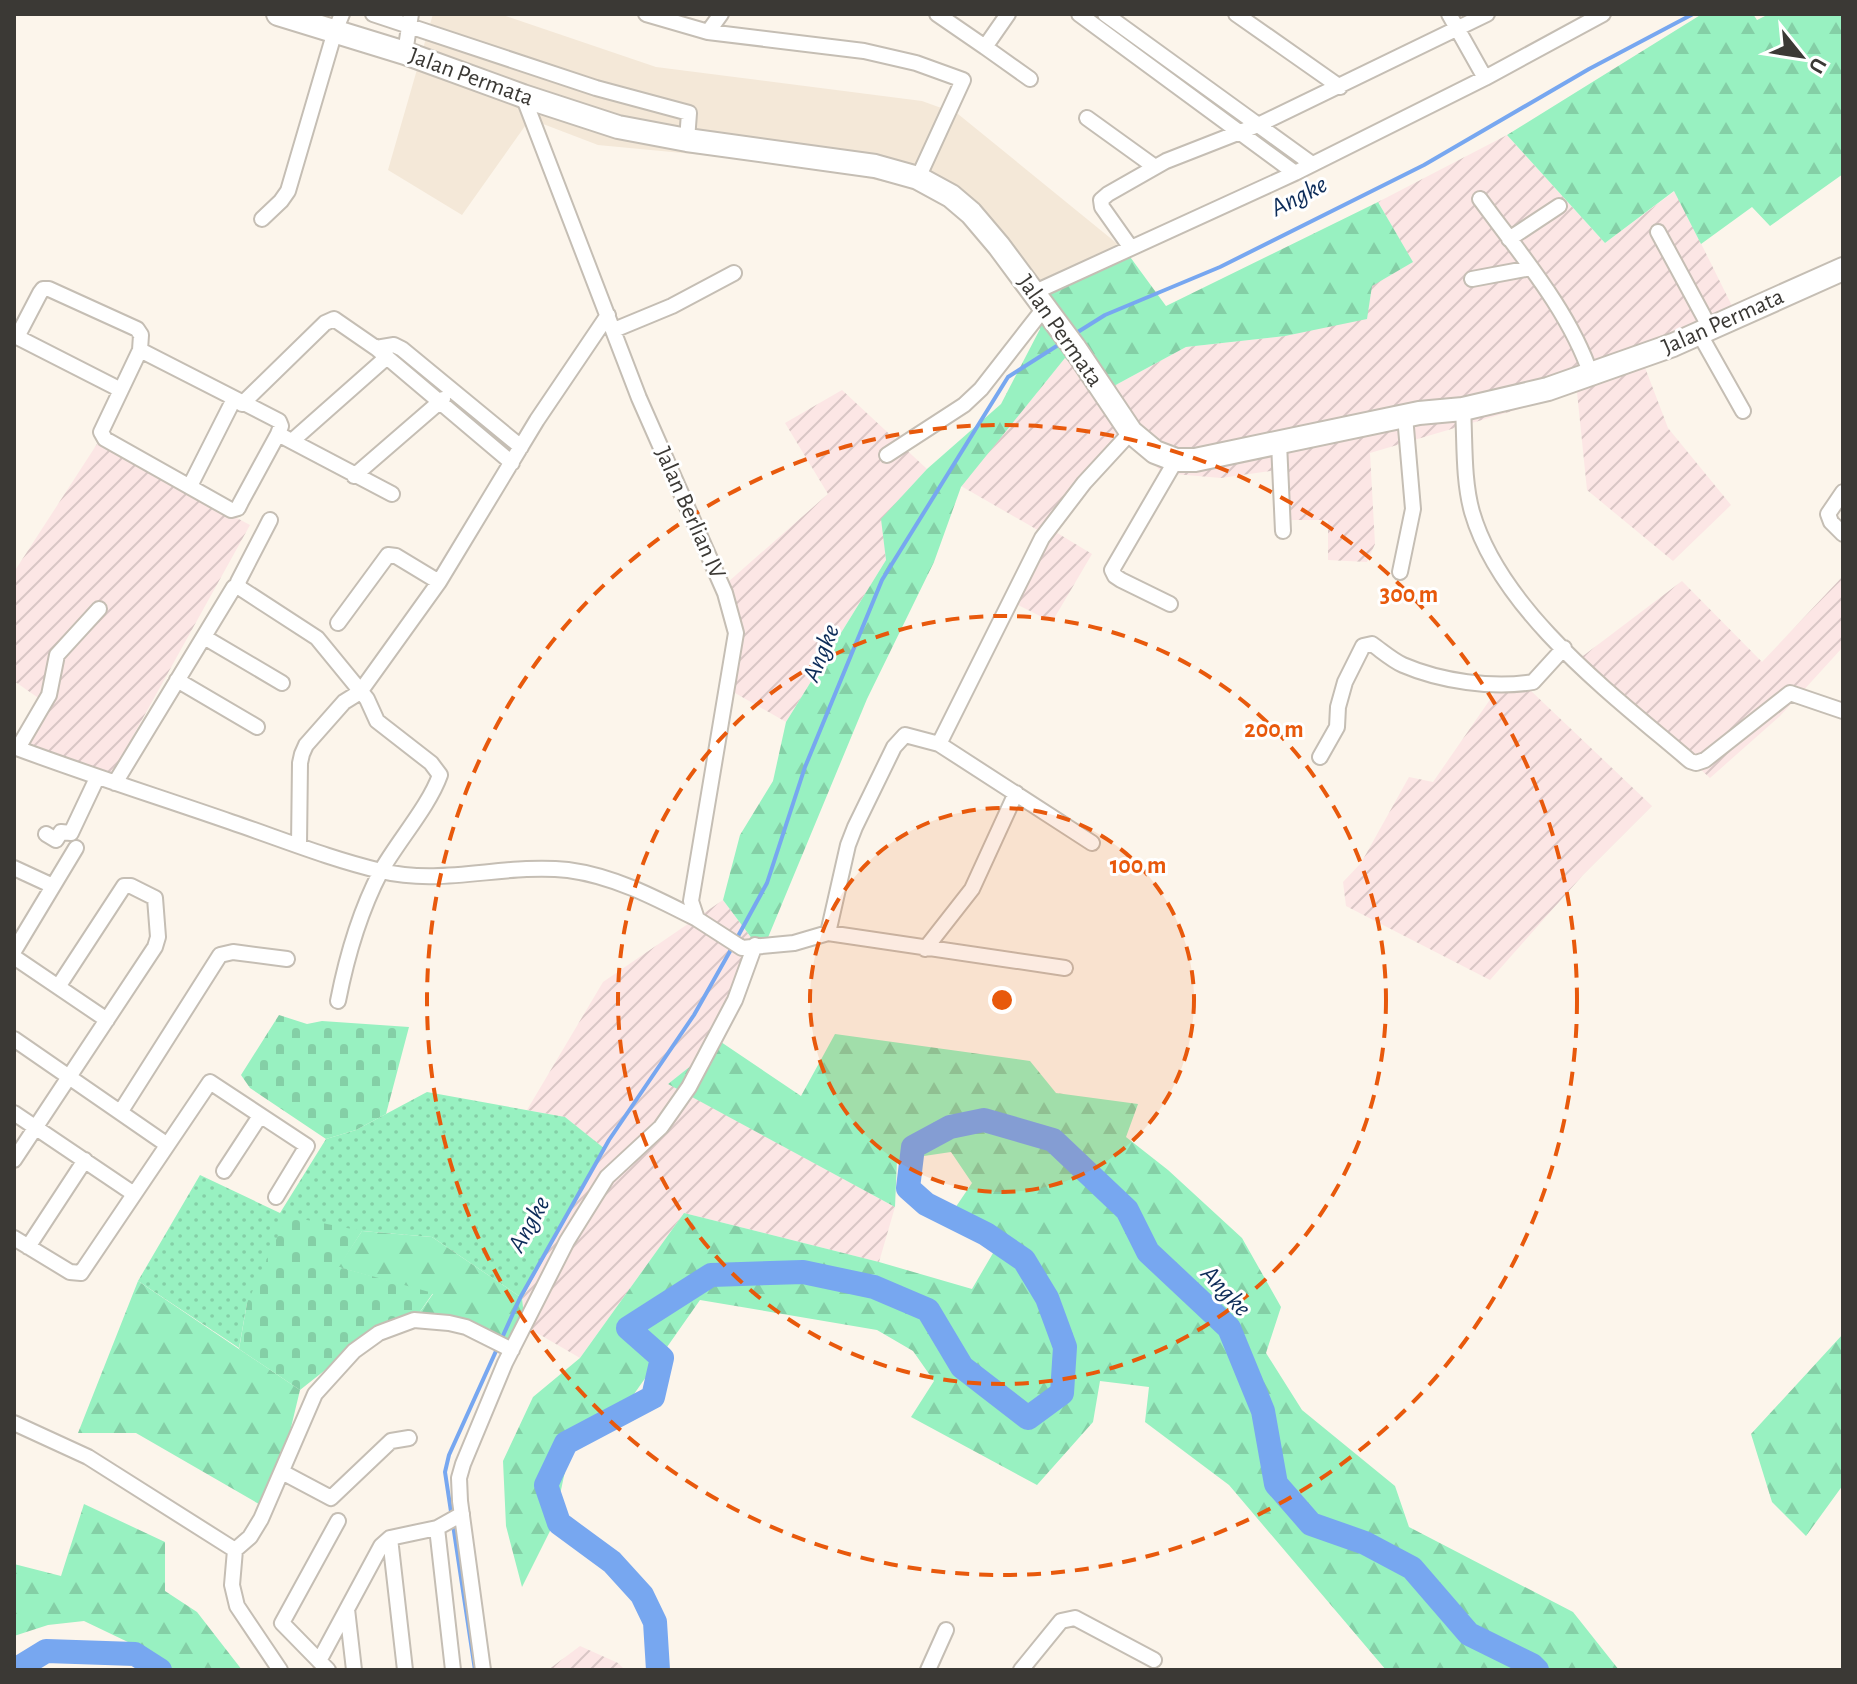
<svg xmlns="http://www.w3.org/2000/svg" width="1857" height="1684" font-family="'Alegreya Sans',sans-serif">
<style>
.built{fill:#f4e8d8}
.industrial{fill:url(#industrial-furrows)}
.grass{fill:url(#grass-dots)}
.forest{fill:url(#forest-firs)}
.cemetery{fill:url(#cemetery-stones)}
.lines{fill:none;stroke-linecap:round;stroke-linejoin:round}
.stream{stroke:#77a7f0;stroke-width:4}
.river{stroke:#77a7f0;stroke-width:24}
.street-casing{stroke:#c5beb4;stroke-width:18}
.primary-casing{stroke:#c5beb4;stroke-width:26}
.street{stroke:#fff;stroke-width:14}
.primary{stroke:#fff;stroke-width:22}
.ring{fill:none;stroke:#e8590c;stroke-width:4;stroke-dasharray:14 10}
.labels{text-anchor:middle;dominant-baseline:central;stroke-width:6;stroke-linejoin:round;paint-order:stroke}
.street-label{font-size:24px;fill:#3b3935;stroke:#fff}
.water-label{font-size:26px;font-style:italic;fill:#0d2c59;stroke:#fff}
.centre{fill:#e8590c;stroke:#fff;stroke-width:4}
.ring-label{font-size:24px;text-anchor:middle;font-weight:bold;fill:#e8590c;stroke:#fff;stroke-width:6;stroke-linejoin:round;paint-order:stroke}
</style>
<defs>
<pattern id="industrial-furrows" width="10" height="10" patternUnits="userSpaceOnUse" patternTransform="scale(2)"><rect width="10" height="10" fill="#fce6e5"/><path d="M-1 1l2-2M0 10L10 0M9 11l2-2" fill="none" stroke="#d9c6c5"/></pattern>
<pattern id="grass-dots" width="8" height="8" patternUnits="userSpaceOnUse" patternTransform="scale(2)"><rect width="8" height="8" fill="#98f1c1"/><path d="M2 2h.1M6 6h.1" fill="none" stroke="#84cfa6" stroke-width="1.8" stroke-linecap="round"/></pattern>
<pattern id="forest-firs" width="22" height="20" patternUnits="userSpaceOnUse" patternTransform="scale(2)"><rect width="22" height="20" fill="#98f1c1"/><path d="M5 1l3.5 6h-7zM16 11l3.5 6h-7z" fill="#84cfa6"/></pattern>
<pattern id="cemetery-stones" width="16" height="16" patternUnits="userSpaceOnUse" patternTransform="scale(2)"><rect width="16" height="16" fill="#98f1c1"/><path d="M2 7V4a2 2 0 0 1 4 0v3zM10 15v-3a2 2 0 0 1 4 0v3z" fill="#84cfa6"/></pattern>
</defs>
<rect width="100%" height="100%" fill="#fcf5eb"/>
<path class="built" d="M433,14H500L656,67L922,101L958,114L1125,250L1024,296L959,213L907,187L809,165L598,145L530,119L462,215L388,170Z"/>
<path class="industrial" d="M1507,135L1605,243L1675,191L1738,318L1641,357L1668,428L1731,505L1673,561L1587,490L1577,392L1370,453L1375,544L1367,562L1328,560V520H1288L1284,469L1221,478L1163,473L1129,441L1054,531L1092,554L1052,622L1012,602L1048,536L961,486L1065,358L1099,394L1186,347L1285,336L1412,261L1378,202Z
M842,390L927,469L882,519L886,560L786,722L728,689L733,629L719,590L828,494L785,423Z
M97,444L250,525L108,781L24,749L47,704L14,681V572Z
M1843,576V647L1780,716L1710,778L1579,659L1682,581L1762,662Z
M1498,688L1529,689L1652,806L1583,875L1490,980L1346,906L1343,882L1361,863L1409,777L1433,782Z
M723,900L762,952L721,1042L669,1084L895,1207L879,1262L684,1213L580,1358L525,1326L522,1298L604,1149L565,1117L527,1110L603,982Z
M580,1646L618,1663L625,1670H548Z"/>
<path class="grass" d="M427,1092L565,1117L605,1149L522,1298L432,1237L362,1231L247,1303L239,1348L138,1281L200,1175L280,1213L326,1139L356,1130Z"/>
<path class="forest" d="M1702,14H1753L1757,20L1769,14H1843V174L1770,226L1752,207L1701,244L1674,191L1605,243L1507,135Z
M1378,202L1413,262L1372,286L1367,319L1285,336L1186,347L1099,394L1065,358L961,487L934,562L867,699L762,952L723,900L740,835L773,781L786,722L886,560L881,519L927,469L1001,404L1040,329L1024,296L1125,250L1166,306Z
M835,1034L1030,1061L1056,1093L1138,1104L1126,1137L1168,1170L1242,1238L1281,1307L1266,1353L1302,1410L1395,1486L1409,1527L1573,1612L1619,1670H1386L1229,1485L1145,1422L1149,1387L1100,1381L1093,1422L1037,1485L911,1417L934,1381L913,1351L877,1330L700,1300L606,1434L571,1443L554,1523L522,1587L506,1526L503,1461L533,1397L580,1358L684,1213L879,1262L972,1289L996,1248L949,1217L972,1183L951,1152L897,1160L895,1207L668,1084L721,1042L801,1096Z
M362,1231L432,1237L522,1298L525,1326L514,1349L417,1316L433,1294L338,1267Z
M138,1281L300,1390L271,1511L136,1433H78Z
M1843,1334V1485L1806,1536L1772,1502L1751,1434Z
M84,1504L165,1542V1591L197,1612L242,1670H167L153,1654L84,1621L48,1625L14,1636V1564L61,1576Z"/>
<path class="cemetery" d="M279,1015L307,1024L322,1021L409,1027L386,1114L356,1130L326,1139L250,1088L241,1075Z
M287,1216L362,1231L339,1267L433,1293L417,1316L377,1329L300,1390L239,1349L247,1303Z"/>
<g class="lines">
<path class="stream" d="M1073,335L1105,315L1220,267L1424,165L1589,69L1693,14
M737,938L767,883L805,767L882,580L1008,377L1063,342
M475,1670L445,1472L449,1455L520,1298L609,1140L694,1015L733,946"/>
<path class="river" d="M15,1670L46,1651L135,1654L160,1670
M658,1670L655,1622L642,1595L612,1562L559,1523L546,1485L566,1443L653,1397L662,1358L628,1328L711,1275L803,1272L874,1287L928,1310L962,1367L1028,1418L1062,1393L1065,1347L1047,1298L1024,1260L986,1234L926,1204L908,1188L913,1147L950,1127L984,1120L1053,1140L1127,1210L1148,1252L1229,1328L1263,1411L1276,1484L1311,1524L1365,1543L1412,1568L1469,1634L1532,1665L1537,1670"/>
<g class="street-casing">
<path id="street" d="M373,14L596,88L689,113L687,140
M646,14L708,32L864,51L916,63L963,80L918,178
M937,14L985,47L1008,14
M1079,14L1295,173
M1105,14L1312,164
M1236,14L1340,87
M1449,14L1485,78
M708,32L721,14
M985,47L1030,79
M405,53L411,14
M523,96L639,398L725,593L736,633L691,901L697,919L742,948L794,943L828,933L1065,968
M1087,118L1155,167
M1480,199C1520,254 1569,310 1591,375
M262,219L281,201L288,191L335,31L342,14
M1658,232L1710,328
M1509,239L1559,206
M1131,248L1102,207L1101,200L1108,194L1166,161L1258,125L1487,14
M1472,279L1531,268
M1035,292L1295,173L1485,78L1603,14
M614,330L672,306L734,273
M1699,333L1743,411
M376,348L394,345L402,349L521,447
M119,389L17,337L40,293L43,289H49L137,329L141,335L140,350
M242,404L325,323L334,319L376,348L512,463
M1463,409C1465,442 1463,480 1472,512C1501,612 1614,696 1690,761L1696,763L1705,760L1790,693L1843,711
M278,434L241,502L238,508L231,510L105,439L101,432L140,350L279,421L281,426L278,434L392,494
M292,441L387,357
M1279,443L1283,531
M887,455L964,405L981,389L1045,307
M354,476L443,399
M190,486L234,399
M1843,492L1828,514L1831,522L1843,534
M270,520L238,582L240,588L317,638L367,699L377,721L431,763L440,775C429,806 398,841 381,871C359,913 347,955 338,1001
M1400,572L1413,509L1405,416
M1170,604L1121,580L1115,576L1112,570L1176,460
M338,623L388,555L396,556L439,582
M204,637L282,683
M177,680L257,727
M939,744L1042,538L1084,483L1131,432
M14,747C86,774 159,797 231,822C281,839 330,859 381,871C444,886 505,863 568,870C614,876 656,898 697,919
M18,748L49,695L57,655L99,609
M1320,757L1337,727L1338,707L1345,682L1363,646L1372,644C1382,651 1392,660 1403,665C1440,681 1493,689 1533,682L1564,648
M115,783L234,587
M46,834L56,840L61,832L71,833L97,778
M299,845L300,763L302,754L306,745L344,702L360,692L439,582L537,420L608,315
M14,868L53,886
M828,933L848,845L855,827L894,747L905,735L939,744L1092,843
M925,949L972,889L1016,793
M14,951L76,848
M14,957L107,1020
M14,1039L166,1144
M121,1111L220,955L233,952L287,959
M14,1113L134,1194
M14,1160L155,947L158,937L155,898L131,886H124L58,987
M224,1171L260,1116
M14,1238L70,1272L81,1273L210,1082L307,1146L276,1197
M28,1247L85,1160
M14,1423L88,1457L235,1550L232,1585L237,1606L280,1670
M282,1472L331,1498L391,1441L409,1438
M437,1528L453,1670
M390,1538L405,1670
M235,1550L250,1537L261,1519L315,1394L354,1351L379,1333L414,1320L449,1323L466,1327L512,1350
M347,1609L354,1670
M319,1661L381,1546L390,1538L437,1528L462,1514
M328,1670L282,1623L338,1521
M483,1670L460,1501L459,1478L463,1464L505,1363L567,1241L607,1177L661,1127L689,1087L735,1000L755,945
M928,1670L946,1630
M1021,1670L1061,1621L1075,1618L1154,1660"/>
</g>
<g class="primary-casing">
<path id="primary" d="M278,14L405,53L523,96L618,127L687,140L875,166L918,178L951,196L971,213L999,246L1074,347L1131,432L1155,452L1176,460H1195L1419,413L1463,409L1548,389L1673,345L1843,269"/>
</g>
<use href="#street" class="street"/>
<use href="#primary" class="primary"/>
</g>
<circle cx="1002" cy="1000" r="192" fill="#e8590c" fill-opacity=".12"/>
<g class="ring">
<circle cx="1002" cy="1000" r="192"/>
<circle cx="1002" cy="1000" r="384"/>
<circle cx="1002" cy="1000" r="575"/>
</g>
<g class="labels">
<g class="street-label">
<text transform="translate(471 77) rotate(20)">Jalan Permata</text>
<text transform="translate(1723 322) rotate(-24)">Jalan Permata</text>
<text transform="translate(1060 331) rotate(55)">Jalan Permata</text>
<text transform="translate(690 513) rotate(66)">Jalan Berlian IV</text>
</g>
<g class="water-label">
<text transform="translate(1299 196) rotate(-27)">Angke</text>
<text transform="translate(821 653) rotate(-68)">Angke</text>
<text transform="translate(529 1224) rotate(-61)">Angke</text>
<text transform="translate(1226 1291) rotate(47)">Angke</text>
</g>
</g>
<circle cx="1002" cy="1000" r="12" class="centre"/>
<g class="ring-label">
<text x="1409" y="602">300 m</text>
<text x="1274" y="737">200 m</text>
<text x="1138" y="873">100 m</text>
</g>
<rect width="1857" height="1684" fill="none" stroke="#3b3935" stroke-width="32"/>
<g transform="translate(1801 56) rotate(120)" stroke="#ffffff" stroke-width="6" paint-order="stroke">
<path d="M0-6L14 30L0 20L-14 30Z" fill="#3b3935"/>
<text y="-12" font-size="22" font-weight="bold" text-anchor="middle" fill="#3b3935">U</text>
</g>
</svg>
